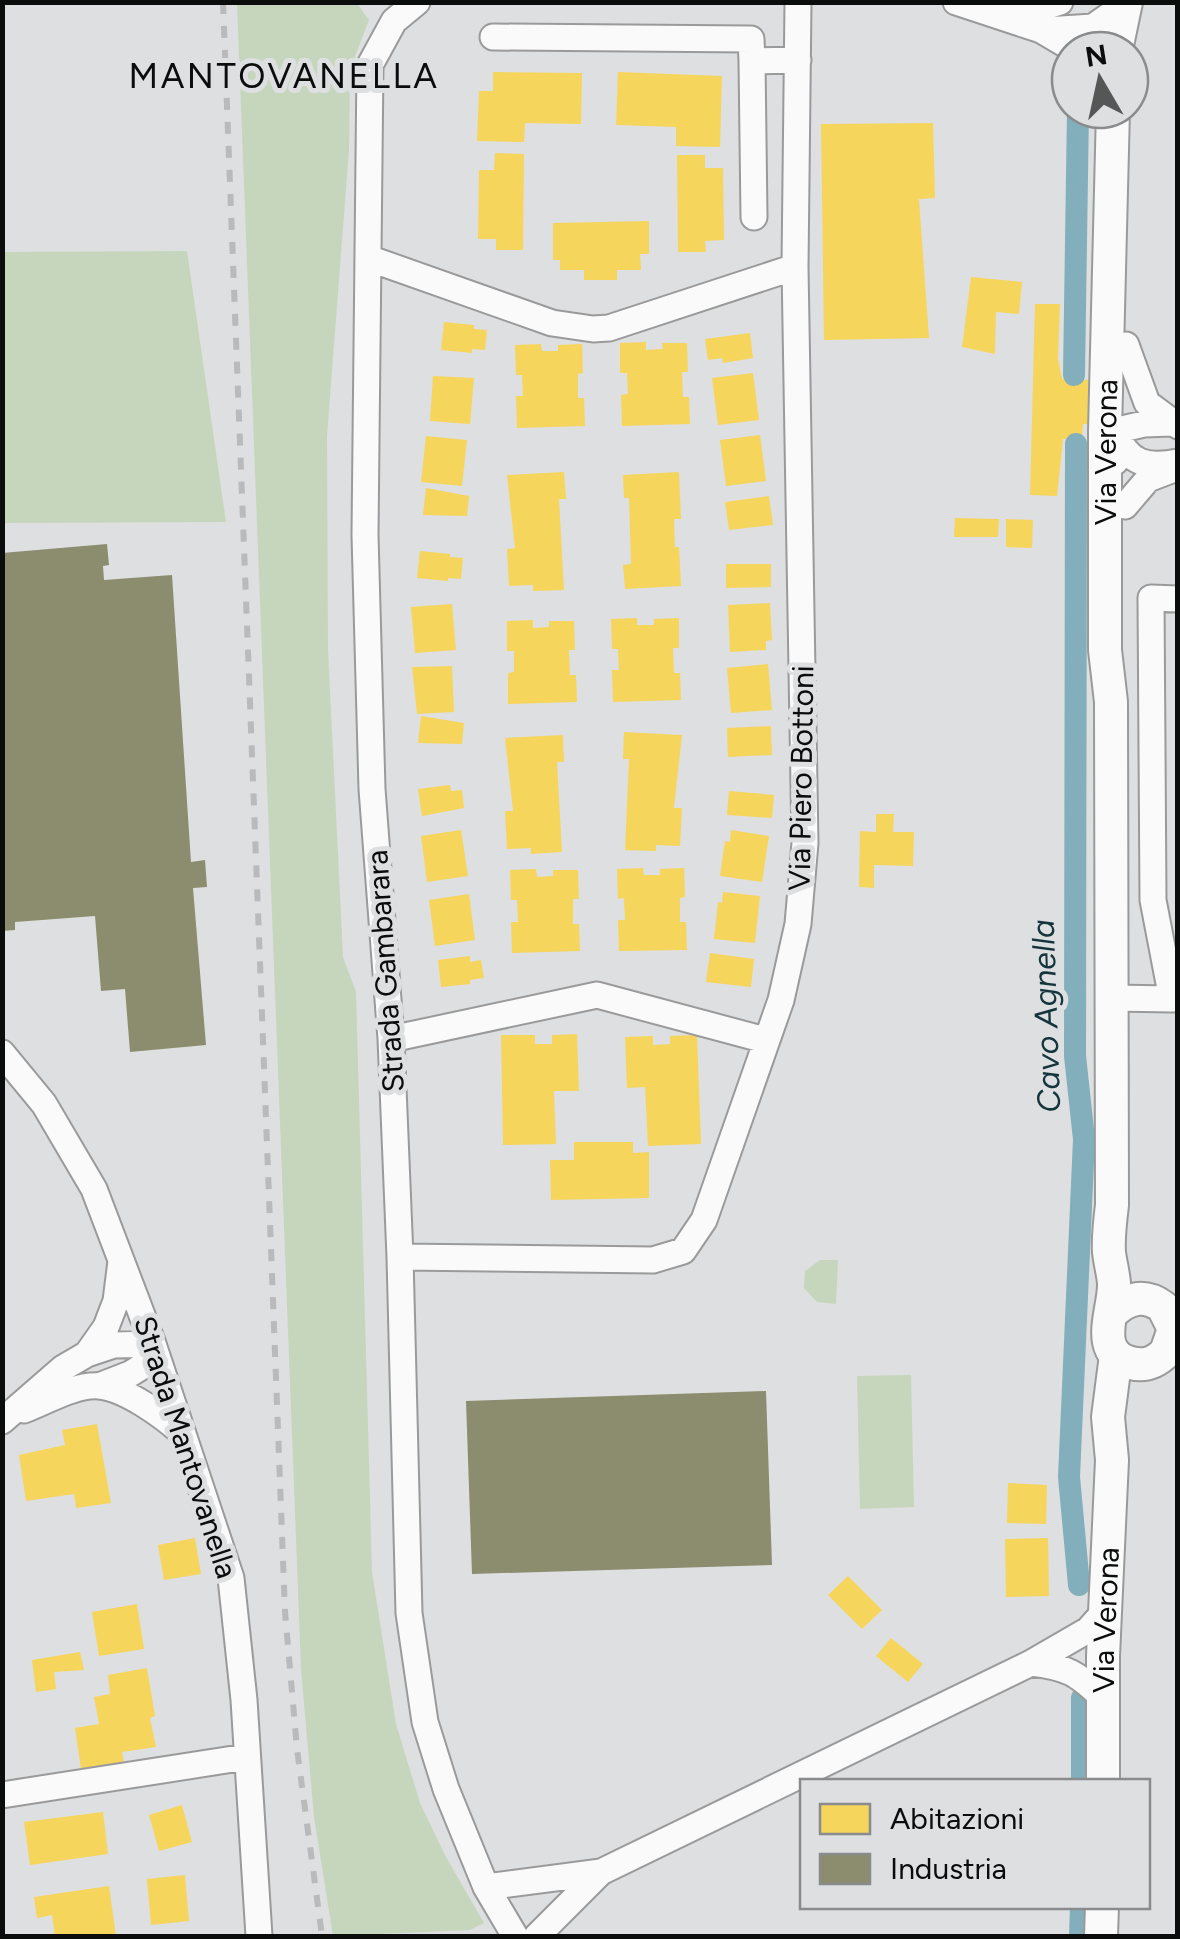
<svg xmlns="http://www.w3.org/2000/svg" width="1180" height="1939" font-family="Figtree,sans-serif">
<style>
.green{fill:#c6d6bd}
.homes{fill:#f6d55c}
.industry{fill:#8c8c6e}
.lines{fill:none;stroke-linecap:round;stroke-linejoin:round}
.canal{stroke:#82afbb;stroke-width:22}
.minor-casing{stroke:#9a9a9b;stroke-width:29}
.major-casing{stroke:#9a9a9b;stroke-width:36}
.minor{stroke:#fafafa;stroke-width:25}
.major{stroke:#fafafa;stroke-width:32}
.rail{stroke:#b9babb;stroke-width:6;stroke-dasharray:12 12;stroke-linecap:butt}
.labels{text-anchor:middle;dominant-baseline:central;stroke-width:10;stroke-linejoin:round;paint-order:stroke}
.street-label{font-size:30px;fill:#0b0c0c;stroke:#dddfe1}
.water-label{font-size:32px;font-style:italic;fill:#15353d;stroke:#dddfe1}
.quarter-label{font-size:35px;letter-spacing:2.5px;fill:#0b0c0c;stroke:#dddfe1}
</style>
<rect width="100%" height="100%" fill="#dedfe0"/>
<path class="green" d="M237,3H357L369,20L350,69L349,150L327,436L328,650L343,957L356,992L372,1572L396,1724L420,1803L446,1857L484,1923L470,1930L333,1936L314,1817L301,1669Z
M187,251L226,522L3,523V252Z
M820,1260H838L836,1304L817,1302L804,1288L805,1271Z
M911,1375L914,1507L860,1509L857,1376Z"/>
<path class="homes" d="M493,72L582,73L581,124L525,123L524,142L477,141L479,91H493Z
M618,72L722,76L720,147L676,146V127L616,125Z
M933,123L935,198L919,199L929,338L824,340L821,124Z
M495,153L524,154L523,250H496V239H478L479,170H494Z
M677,155H705V168H723L724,240L705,241L706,252H678Z
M649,221V254H640L641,270H617V280H584V270H560V260H553V223Z
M971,277L1022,282L1019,314L996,312L995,354L962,347Z
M1035,304H1060L1058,358L1062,379L1093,380L1095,424H1083L1082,440L1063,439L1057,496L1030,495Z
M444,322L474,325V329L487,330L485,350L472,349V353L441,350Z
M750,333L753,358L723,363L722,358L708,360L705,339Z
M646,342V350L663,349L662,343H687L688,372H682L683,397H689L690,424L622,426L621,395L628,394L627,373H620V343Z
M541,344L542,351H558V345L582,344L583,373L578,374V398H584L585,426L517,428L516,396H523L522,375H516L515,345Z
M753,373L759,420L718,425L712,378Z
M433,376L474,378L470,424L430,421Z
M760,435L766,481L726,486L720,440Z
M426,436L467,440L462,486L421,482Z
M564,472L566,499H559L564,590L533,591V585L509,586L507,549L515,548L507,475Z
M679,472L681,519H674L675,547H679L681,586L625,589L623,565L631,564L629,498H624L623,475Z
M426,488L469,496L467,516L423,515Z
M769,496L773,525L729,530L725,502Z
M955,518L999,519L998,537H954Z
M1006,519L1033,520L1032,548L1006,547Z
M420,551L450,554V557L463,558L461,579L448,578V581L417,578Z
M726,564H771V587L726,588Z
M770,603L772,640L766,641V650L730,652L728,605Z
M452,604L456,650L415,653L411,607Z
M637,618V625H654V619L679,618V648H673L674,673H680L681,700L613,702L612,670H619L618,649H612L611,619Z
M533,620V628L549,627V621H574L575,650H569L570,675H576L577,702L508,704V673L514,672V651H507V621Z
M768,664L772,710L731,713L727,668Z
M452,666L454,712L417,714L412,667Z
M421,716L464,723L462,744L418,743Z
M771,726L772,755L728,757L727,728Z
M624,732L682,735L674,808H682L680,846L656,845V851L625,850L629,759H623Z
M563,735L564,762H557L562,852L531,854V848L507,849L505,811H513L505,738Z
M450,785L451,791L462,790L464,808L422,816L418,789Z
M729,791L774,795L772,818L727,815Z
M876,814H894L893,832H914L913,866L874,865V888L859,887L860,831L876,832Z
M461,830L468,876L427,882L421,836Z
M731,830L769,836L762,882L720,876L725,841L730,842Z
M643,868L644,875H660V869L684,868L685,897L680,898V922H686L687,950L619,951L618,920H625L624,898L618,899L617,869Z
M536,869L537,877L553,876V870H578L579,899H573V924H579L580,951L512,953L511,922H518L517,900H511L510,870Z
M723,892L760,896L755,943L714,939L718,902L722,903Z
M469,894L475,940L435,946L429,900Z
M710,953L754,959L751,987L706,982Z
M470,956V962L481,960L484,978L470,980V984L441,987L438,960Z
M577,1034L579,1091H554L556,1144L503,1145L501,1035H535V1044H552V1035Z
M697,1035L701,1144L648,1146L645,1087L627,1088L625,1037L653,1036V1045L670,1044V1036Z
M574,1142H633V1153L649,1152V1198L551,1200L550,1160H574Z
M97,1424L111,1503L76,1508L74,1494L26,1501L19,1455L65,1445L62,1430Z
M1008,1483L1047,1485L1046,1524L1007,1523Z
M195,1538L201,1574L164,1580L158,1545Z
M1048,1538L1049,1596L1006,1597L1005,1539Z
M848,1576L882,1610L862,1629L828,1595Z
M137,1604L144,1649L99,1656L92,1612Z
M891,1638L923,1664L908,1682L876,1656Z
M80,1652L84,1670L54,1672L56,1689L36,1692L32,1660Z
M147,1668L155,1716L150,1718L156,1747L122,1752L124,1763L81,1769L75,1728L99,1724L94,1697L110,1694L108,1675Z
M182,1805L192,1842L159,1851L149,1815Z
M103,1812L108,1854L30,1865L24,1822Z
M185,1875L189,1921L151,1925L147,1879Z
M109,1886L116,1936H55L52,1915L37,1918L34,1897Z"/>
<path class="industry" d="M107,544L109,565L103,566L104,580L172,575L191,862L205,860L207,887L193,888L206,1045L130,1052L125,989L101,991L95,916L15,922V930L2,931V553Z
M766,1391L772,1565L472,1574L466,1401Z"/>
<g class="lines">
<path class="canal" d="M1074,375L1078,110
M1076,444L1075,1056L1084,1139L1069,1477L1079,1585
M1082,1698V1782
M1080,1936L1081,1906"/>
<g class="minor-casing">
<path id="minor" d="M417,2L394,21L370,65L365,535L372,789L391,1039L400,1257L409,1613L425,1722L446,1789L486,1887L515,1936
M956,2L1041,30L1075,50
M1004,10H1034L1060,2
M1046,30L1093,27L1113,13
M493,37L751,39L752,61L798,60
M752,61L754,217
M368,258L552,323L593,329L609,328L795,267
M1126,345L1147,403L1178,426
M1116,433C1128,464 1148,468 1178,462
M1115,462V442L1122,429L1144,424L1172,423
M1125,506L1148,479L1174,469
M1178,599L1151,598L1153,900L1172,999H1178
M1112,998L1172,999
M391,1039L597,995L765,1040
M2,1053L44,1104L94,1189L153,1344L231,1578L244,1700L259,1936
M400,1257L653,1260L683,1251L704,1220L781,1000L798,924L805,843L795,267L798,2
M87,1354L114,1345L153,1344
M99,1386L130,1374L157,1357
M24,1410C45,1402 76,1384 99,1386C125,1388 163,1416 181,1432
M2,1421L63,1368L87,1354L106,1327L116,1301L121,1261
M1031,1663C1067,1667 1077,1673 1103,1698
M2,1795L246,1757
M486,1887L601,1872
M537,1936L601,1872L1031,1663L1088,1630L1106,1610"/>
</g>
<g class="major-casing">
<g id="major">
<path d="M1116,50L1126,2"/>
<path id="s1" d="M1112,1313C1128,1297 1145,1294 1163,1307L1174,1329L1166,1352C1156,1362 1146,1367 1131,1363C1092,1353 1115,1310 1114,1283C1113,1272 1110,1262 1109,1252C1108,1237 1110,1221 1112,1205L1111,702L1105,650V431L1113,110"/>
<path id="s2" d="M1103,1782V1656L1112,1460L1108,1417L1116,1355"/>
<path d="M1101,1936L1102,1906"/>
</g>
</g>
<use href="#minor" class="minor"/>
<use href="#major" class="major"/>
<path class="rail" d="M223,2L285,1612L297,1749L322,1936"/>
</g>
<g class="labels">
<g class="street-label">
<text stroke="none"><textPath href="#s1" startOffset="1068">Via Verona</textPath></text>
<text transform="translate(801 778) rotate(-89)">Via Piero Bottoni</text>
<text transform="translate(385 971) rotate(-94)">Strada Gambarara</text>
<text transform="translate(186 1447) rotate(72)">Strada Mantovanella</text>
<text stroke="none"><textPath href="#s2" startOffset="162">Via Verona</textPath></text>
</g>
<g class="water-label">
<text transform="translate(1046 1016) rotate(-92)">Cavo Agnella</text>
</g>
<g class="quarter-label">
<text x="284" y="76">MANTOVANELLA</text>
</g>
</g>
<rect width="1180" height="1939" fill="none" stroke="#0b0c0c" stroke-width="10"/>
<rect x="800" y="1779" width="350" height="130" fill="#dddfe1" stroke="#898b8c" stroke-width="2.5"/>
<rect x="820" y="1804" width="50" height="30" fill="#f6d55c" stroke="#898b8c" stroke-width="2.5"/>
<text x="890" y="1829" font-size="30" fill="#0b0c0c">Abitazioni</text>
<rect x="820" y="1854" width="50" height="30" fill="#8c8c6e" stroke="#898b8c" stroke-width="2.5"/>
<text x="890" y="1879" font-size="30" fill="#0b0c0c">Industria</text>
<g transform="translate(1100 80) rotate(351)"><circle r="48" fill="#dddfe1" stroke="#898b8c" stroke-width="2.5"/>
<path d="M0-8L18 38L0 25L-18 38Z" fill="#555656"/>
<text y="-15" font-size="28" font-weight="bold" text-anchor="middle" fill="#0b0c0c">N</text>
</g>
</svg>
